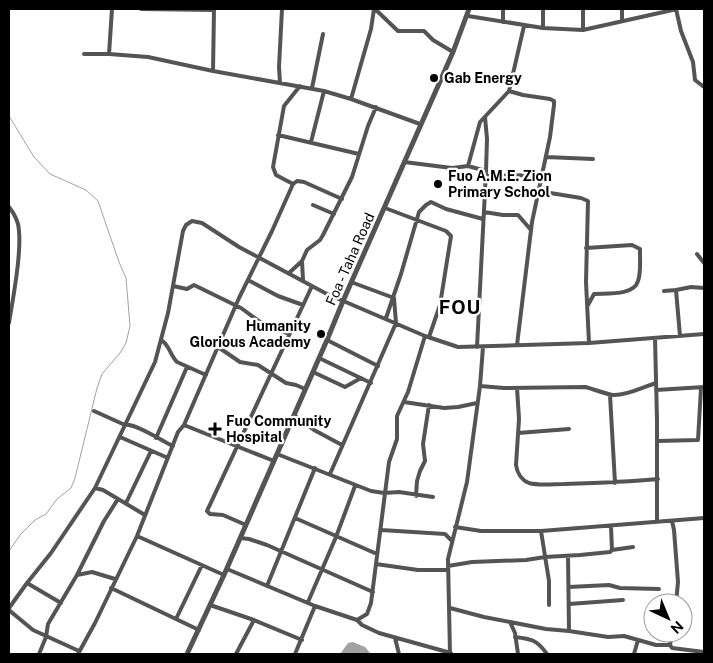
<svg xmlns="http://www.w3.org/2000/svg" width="713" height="663" font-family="'Public Sans',sans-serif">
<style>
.water{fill:#a2a2a2}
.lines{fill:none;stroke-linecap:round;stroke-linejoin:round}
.stream{stroke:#a2a2a2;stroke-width:1}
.minor{stroke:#545454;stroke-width:4}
.tertiary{stroke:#545454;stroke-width:5}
.poi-dot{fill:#000;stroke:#fff;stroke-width:2}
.labels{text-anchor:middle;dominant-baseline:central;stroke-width:4.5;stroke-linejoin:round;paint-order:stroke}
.poi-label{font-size:14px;font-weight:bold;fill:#000;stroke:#fff;text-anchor:start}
.street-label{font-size:14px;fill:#000;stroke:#fff}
.district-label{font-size:19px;font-weight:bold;letter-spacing:1px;fill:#000;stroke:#fff}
</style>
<rect width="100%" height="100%" fill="#fff"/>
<path class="water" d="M353,642L365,647L371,654H340L348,643Z"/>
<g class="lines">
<path class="stream" d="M9,116L34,157L50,174L86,190L98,201L119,262L126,278L130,326L126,343L120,353L102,374L97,388L75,478L71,488L57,499L46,514L35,520L20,535L9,551"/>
<path class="minor" d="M141,9L214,10
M374,9L371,29L351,99L420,124
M375,9L398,31H424L433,40L453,52
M503,9V22
M543,9V28
M676,9L681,31L693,62L695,80L704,87
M468,16L543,28L583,30L677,9
M622,20V9
M583,30V9
M84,54H109L148,57L213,71L324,91L351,99
M109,54L112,9
M213,71L214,9
M280,83L279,67L282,9
M312,88L323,34
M509,91L523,95L550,99L554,101V105L550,137L532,222L517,345
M485,117L487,139L486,171
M278,135L359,154
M311,142L324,91
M546,157L593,159
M404,162L452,168L468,166L486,171L477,347
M468,166L480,122L509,91L524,26
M486,176L541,175
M293,184L276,175L273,167L284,106L300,86
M538,191L581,198L588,201L586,282L589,343
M313,205L334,214
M9,207C13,212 16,217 18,224C23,247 13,298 9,323
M385,208L446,231L451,236L440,305L429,337
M484,212L503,215H518L531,230
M586,248L632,245L640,249V253C640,262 641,273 638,281C634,296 606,293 594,294L588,305
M697,254L704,263
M302,261L303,280
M289,273L302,261L307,250L320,240L323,235L352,177L368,126L376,107
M248,280L278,296L303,305
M351,282L394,298
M173,286L187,289L194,285L241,308L263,324L289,334
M676,290L691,287L704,288
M664,291L676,290L680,336
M386,318L401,274L419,212L426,205L431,202L446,209L483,219
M655,338L657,420V521
M161,340C169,344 170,355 177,362L206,375
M327,340L378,366
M218,347L240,362L258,365L286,383L296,385L305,389
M319,358L371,383
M313,372L345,387L361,378
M480,386L504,388L585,387C594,389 605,394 613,395C626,396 643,387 656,383
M517,388L519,419L516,465C517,472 521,480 529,483C539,486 554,484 564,484C596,483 626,482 658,479
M656,390L704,387
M610,395L615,483
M404,402L444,408L458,407L477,403
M94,411L125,425C135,423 162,441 173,446
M294,415L314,430L342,445
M184,425L274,461
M518,433L569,429
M120,437L168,458
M156,438L187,367
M657,441L698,440L701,388
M277,454L371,491L384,493L399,492L433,497
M330,474L396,323L394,298
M95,488L103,490L145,515
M416,496L417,481L420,471L425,461L423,444L429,405
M126,503L151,451
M295,518L377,554
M672,521L674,530L678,582L676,603
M246,525L223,515L210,514L207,511L312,286
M455,527L481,531H541L704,518
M381,530L445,534L451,540
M541,531L549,581V605
M137,536L224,575
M240,538L249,539L267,545L373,592
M612,550L633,547
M568,556L569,631
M376,564L418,570H448
M448,566L472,562L526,560L545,557L580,555L610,552L612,550L611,527
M227,569L315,606L357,620L362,625L379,633L451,653
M77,575L92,572L115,579
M27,583L61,603
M267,586L315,468
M569,587L609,585L620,588L659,589
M111,588L199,630
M308,602L336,537L355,486
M569,604L623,600
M210,605L254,620L302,640
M450,608L484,617L546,629L569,631L608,637L624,636L656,645H670L672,648L704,652
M176,619L202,565
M357,620L367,614L371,603L389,462L397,439V416L408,392L425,336
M510,622L515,633L518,654
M515,637C532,639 537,640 547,654
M395,638L399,654
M670,645L672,633
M79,651L33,630L10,611L9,608L27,583L51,553L95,488L155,362L168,313L183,231L186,225L192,221L202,223L239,247L327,294L425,336L458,347L589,343L704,334
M39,654L46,637L48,624L77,575L104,521L118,499
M78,654L95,623L137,536L178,432L184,425L239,298L272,231L293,184L297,181L304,182L342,199
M236,654L254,620
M295,654L315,606
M450,654L448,559L467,482L480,386L483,347
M634,654L638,640"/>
<path class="tertiary" d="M187,654L224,575L327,340L343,301L453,52L469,9"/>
</g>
<g class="poi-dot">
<circle cx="434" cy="78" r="5"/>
<circle cx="438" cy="184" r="5"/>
<circle cx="321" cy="334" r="5"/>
<path d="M212.5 421.5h5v5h5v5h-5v5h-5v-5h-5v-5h5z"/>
</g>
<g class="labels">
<g class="poi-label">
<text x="444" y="78">Gab Energy</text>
<text x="448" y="176">Fuo A.M.E. Zion<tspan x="448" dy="16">Primary School</tspan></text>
<text x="311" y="326" text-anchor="end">Humanity<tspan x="311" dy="16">Glorious Academy</tspan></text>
<text x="226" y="421">Fuo Community<tspan x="226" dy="16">Hospital</tspan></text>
</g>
<g class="street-label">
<text transform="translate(350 259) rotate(-66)">Foa - Taha Road</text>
</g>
<g class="district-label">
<text x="460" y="307">FOU</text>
</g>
</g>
<rect width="713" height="663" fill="none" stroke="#000000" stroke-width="20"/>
<g transform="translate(668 618) rotate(136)"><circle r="24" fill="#ffffff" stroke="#999999"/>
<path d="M0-4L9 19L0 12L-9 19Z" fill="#000000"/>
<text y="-8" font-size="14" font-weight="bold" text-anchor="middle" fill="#000000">N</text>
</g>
</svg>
